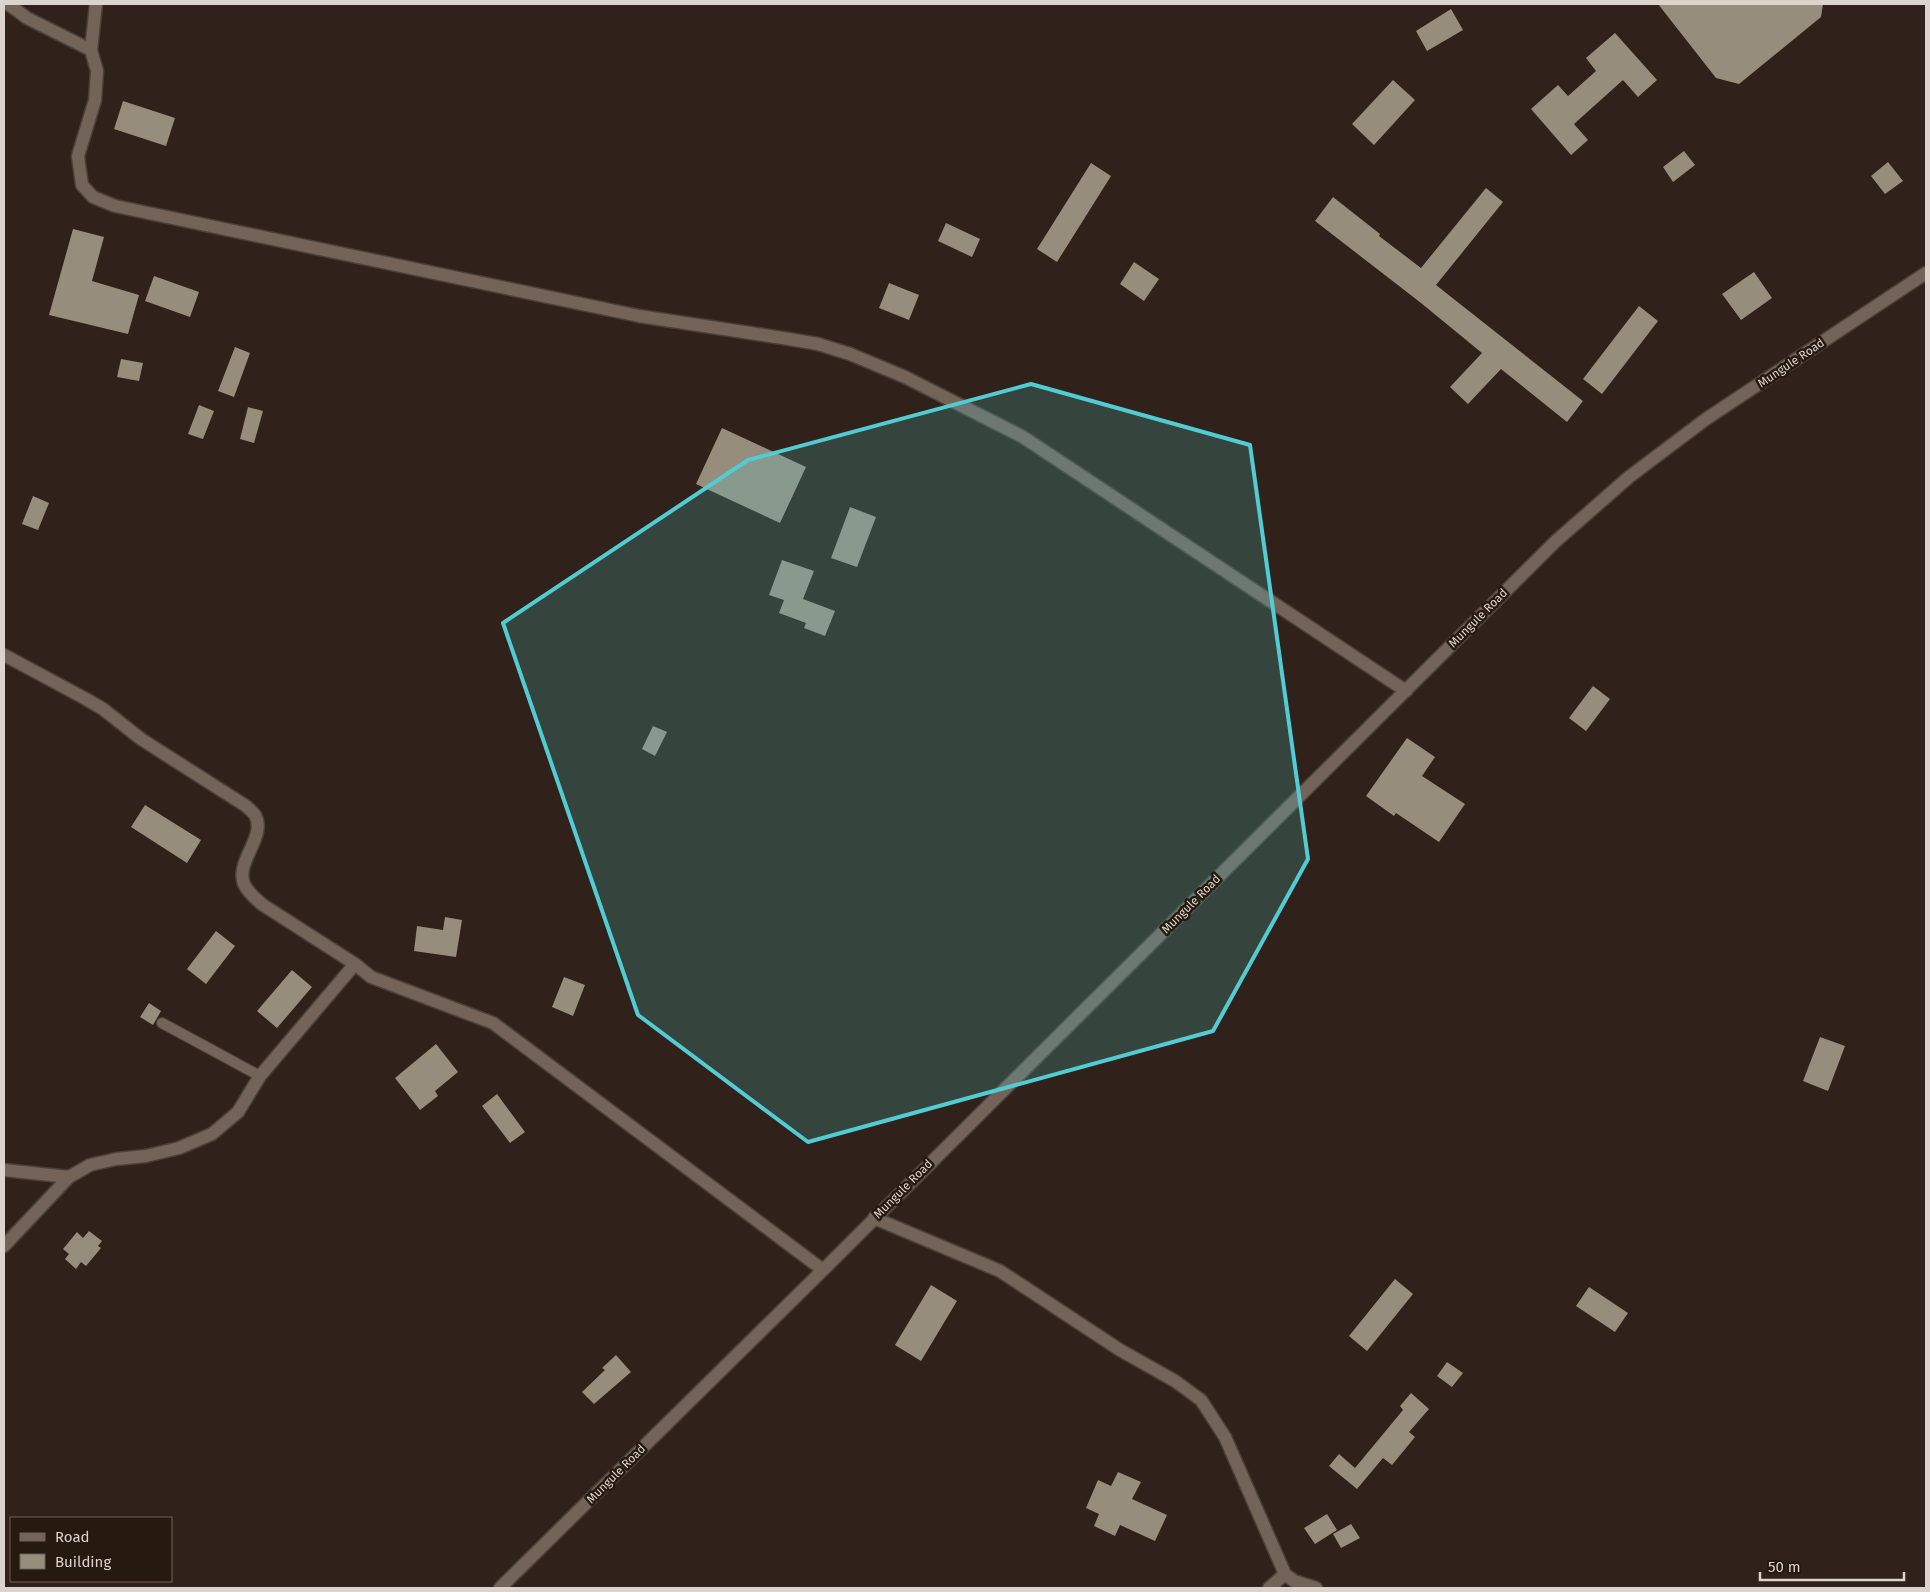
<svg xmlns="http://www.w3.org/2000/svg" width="1930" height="1592" font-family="'Fira Sans',sans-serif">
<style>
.building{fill:#968d7c}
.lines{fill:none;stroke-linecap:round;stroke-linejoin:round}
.lane-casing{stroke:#4b4039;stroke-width:12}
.street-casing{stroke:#4b4039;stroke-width:15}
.secondary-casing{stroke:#4b4039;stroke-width:15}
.lane{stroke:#736359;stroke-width:10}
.street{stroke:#736359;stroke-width:12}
.secondary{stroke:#736359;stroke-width:12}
.marked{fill:#51ccd3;fill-opacity:0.2;stroke:#51ccd3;stroke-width:4;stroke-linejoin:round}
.labels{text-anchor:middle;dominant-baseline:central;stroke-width:5;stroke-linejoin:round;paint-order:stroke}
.street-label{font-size:12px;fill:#dcd3cd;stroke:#261910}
</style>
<rect width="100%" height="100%" fill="#30221a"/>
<path class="building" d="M1658,4H1823L1821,17L1739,84L1716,78Z
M1451,9L1463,30L1427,51L1416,31Z
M1615,33L1657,80L1638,97L1623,80L1574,124L1588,140L1571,155L1531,109L1558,85L1568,96L1596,71L1586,58Z
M1393,80L1415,100L1374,145L1352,124Z
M123,101L175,118L166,146L114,129Z
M1684,151L1695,165L1673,182L1663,167Z
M1888,162L1903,181L1885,194L1871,176Z
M1091,163L1111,176L1057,262L1037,249Z
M1486,188L1503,202L1436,285L1583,401L1567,422L1501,369L1468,404L1450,387L1482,353L1421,303L1315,221L1333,197L1380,234L1379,236L1421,268Z
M946,223L980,239L972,257L938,241Z
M73,229L104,237L92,281L139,295L128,334L49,315Z
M1134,262L1159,279L1144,301L1120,284Z
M1754,272L1772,298L1741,320L1722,294Z
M154,276L199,292L190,317L145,301Z
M889,283L919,295L909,320L879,308Z
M1639,306L1658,321L1602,394L1583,379Z
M235,347L250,353L234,397L218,391Z
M121,359L143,363L139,381L117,377Z
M199,405L214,411L203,439L188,434Z
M248,407L263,411L254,443L240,439Z
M722,428L806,467L780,523L696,484Z
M33,496L49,503L38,530L22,524Z
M850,507L876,517L857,567L831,558Z
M782,560L814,571L803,599L835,611L825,636L804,628L806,623L779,613L784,600L769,595Z
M1593,686L1610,699L1586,731L1569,718Z
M653,726L667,732L655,756L642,749Z
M1407,738L1435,757L1422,776L1465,804L1439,842L1396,813L1394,816L1366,796Z
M145,805L201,840L187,863L131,827Z
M445,917L462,920L456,957L414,951L417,926L443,930Z
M216,931L235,946L206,984L187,969Z
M292,970L312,987L277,1028L257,1011Z
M564,977L585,985L573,1016L552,1007Z
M149,1003L161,1011L153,1025L140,1017Z
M1820,1037L1845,1046L1828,1091L1803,1081Z
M436,1044L458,1072L435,1091L438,1096L420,1110L395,1078Z
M497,1094L525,1132L510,1143L482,1106Z
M89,1231L102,1241L98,1246L101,1248L86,1266L81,1262L76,1269L65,1259L69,1254L63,1249L77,1232L83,1238Z
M1395,1279L1413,1294L1367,1351L1349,1336Z
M931,1285L957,1301L921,1361L895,1345Z
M1589,1287L1628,1313L1615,1332L1576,1306Z
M616,1355L631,1372L594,1404L582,1392L605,1370L602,1368Z
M1447,1362L1463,1373L1452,1387L1437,1376Z
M1411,1393L1429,1409L1409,1432L1415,1437L1392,1465L1383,1458L1357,1489L1329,1466L1339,1454L1355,1468L1403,1410L1400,1406Z
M1118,1472L1141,1482L1132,1499L1167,1515L1155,1541L1120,1525L1115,1536L1094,1526L1099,1514L1086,1508L1098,1480L1111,1486Z
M1327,1514L1337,1530L1315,1544L1304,1528Z
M1351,1524L1360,1538L1341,1548L1333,1534Z"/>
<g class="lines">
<g class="lane-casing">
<path id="lane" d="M162,1023L260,1076"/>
</g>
<g class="street-casing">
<path id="street" d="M8,4L27,18L91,50
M96,4L91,50L97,71L95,100L78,156L82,185L93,197L115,206L639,316L789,339L818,344L850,354L905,377L1023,437L1406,691
M4,655L86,699L103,709L141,739L246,806C249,809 253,812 255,815C267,837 235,861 244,884C248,893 256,899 263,905L355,964L371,977L493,1023L823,1270
M4,1170L69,1177
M874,1218L1000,1271L1120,1350L1175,1381L1201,1400L1225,1437L1285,1574L1294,1581L1316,1588
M4,1246L69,1177L90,1165L116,1159L146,1156L179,1148L212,1134L238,1112L260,1076L355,964
M1269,1588L1285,1574"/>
</g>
<g class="secondary-casing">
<path id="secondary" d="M500,1588L823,1270L1556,541L1629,477L1706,419L1926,273"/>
</g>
<use href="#lane" class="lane"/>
<use href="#street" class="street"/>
<use href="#secondary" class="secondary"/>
</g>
<path class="marked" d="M1031,384L1250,445L1308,859L1213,1031L808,1142L638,1015L503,623L748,460Z"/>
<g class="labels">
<g class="street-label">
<text transform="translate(1791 363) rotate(-34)">Mungule Road</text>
<text transform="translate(1478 618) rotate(-45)">Mungule Road</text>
<text transform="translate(1191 904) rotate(-45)">Mungule Road</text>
<text transform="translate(903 1189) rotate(-45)">Mungule Road</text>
<text transform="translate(616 1474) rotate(-45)">Mungule Road</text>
</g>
</g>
<rect width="1930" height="1592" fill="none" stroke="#dcd3cd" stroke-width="10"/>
<rect x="10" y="1517" width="162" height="65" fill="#261910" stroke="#6f635c"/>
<rect x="20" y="1533" width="25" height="8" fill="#736359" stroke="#6f635c"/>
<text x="55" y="1542" font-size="15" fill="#dcd3cd">Road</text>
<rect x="20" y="1554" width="25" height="15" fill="#968d7c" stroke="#6f635c"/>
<text x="55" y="1567" font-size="15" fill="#dcd3cd">Building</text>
<path d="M1760 1572v8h144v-8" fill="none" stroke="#dcd3cd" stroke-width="2.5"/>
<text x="1768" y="1572" font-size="15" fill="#dcd3cd" stroke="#261910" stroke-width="4" paint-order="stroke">50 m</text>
</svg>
